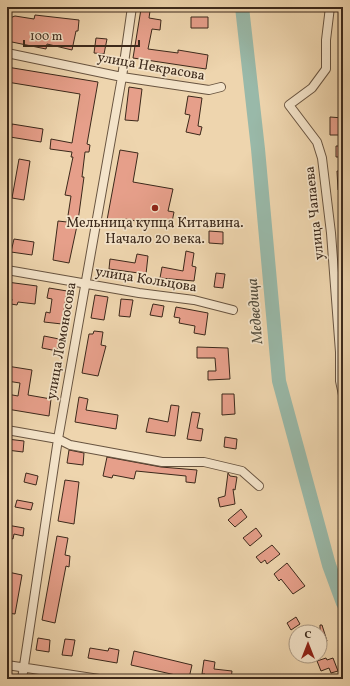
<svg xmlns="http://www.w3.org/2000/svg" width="350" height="686" font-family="Vollkorn,serif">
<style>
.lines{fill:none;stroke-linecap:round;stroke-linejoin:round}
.river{stroke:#99b9a9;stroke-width:14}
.building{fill:#e69f8a;stroke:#3c291b}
.street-casing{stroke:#685440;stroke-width:10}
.street{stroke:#f4e4ca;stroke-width:8}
.poi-dot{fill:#8f2418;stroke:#f4e4ca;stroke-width:1.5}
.labels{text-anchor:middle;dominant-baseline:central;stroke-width:3.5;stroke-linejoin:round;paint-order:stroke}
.street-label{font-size:14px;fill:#3c291b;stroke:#f4e4ca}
.poi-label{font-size:14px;fill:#3c291b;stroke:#f4e4ca}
.water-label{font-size:15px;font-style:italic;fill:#534d3e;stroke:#f4e4ca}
</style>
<rect width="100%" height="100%" fill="#eed5ae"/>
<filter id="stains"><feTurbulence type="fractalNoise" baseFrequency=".005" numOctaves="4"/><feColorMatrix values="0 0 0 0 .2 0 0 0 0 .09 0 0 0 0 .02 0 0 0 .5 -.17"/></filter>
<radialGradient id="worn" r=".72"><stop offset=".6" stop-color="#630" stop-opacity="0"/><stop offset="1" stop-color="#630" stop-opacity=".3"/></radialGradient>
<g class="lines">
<path class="river" d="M242,7L258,149L279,381L329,565L343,603"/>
</g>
<path class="building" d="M141,9L150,11L149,18L161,20L160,30L152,29L148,49L178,53V50L208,55L206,69L133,58Z
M35,15L79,20L78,31H76L72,50L47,44L46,49L7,41V19L15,16L34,19Z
M191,17H208V28H191Z
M96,38L107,39L104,54L94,53Z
M7,67L98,82L87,144L90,145L89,152H85L82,177H84L78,221L69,263L53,260L58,221L67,222L71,196L65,195L73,157H71L72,152L50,149L51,139L72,143L80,94L7,82Z
M129,87L142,89L138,121L125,120Z
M188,96L202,98L198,126L202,127L200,135L186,132L190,115L185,114Z
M330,117L343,118V126H340L339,135H330Z
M12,124L43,129L41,142L10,137Z
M336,146H343V157H336Z
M120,150L138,153L133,182L173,189L168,211L174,212L171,227L125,219V222L107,220Z
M19,159L30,161L24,200L12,198Z
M337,171H343V190H338Z
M209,231L223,232V244L209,243Z
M14,239L34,242L32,255L11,252Z
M186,251L194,253L192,266L196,267L194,281L160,278L162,267L183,271Z
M137,254L148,256L146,274L109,269L110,259L135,263Z
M216,273L225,274L223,288L214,287Z
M7,282L37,286L35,304L18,302L17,305L11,304L12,299H7Z
M49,288L67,291L62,324L44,322L46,312L50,313L52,299L47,298Z
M95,295L108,297L104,320L91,318Z
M121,299L133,300L130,317L119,316Z
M153,304L164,306L162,317L150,315Z
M176,307L208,313L205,335L194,333L195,326L179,323L180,318L174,317Z
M94,331L103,332L101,345L106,346L98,376L82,373L89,334H93Z
M44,336L59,339L57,351L42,348Z
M197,347L228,348L230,379L208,380V371H216L215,358H197Z
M7,366L32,370L28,395L51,399L49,416L7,409V394L18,396L20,383L7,381Z
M222,394H234L235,414L222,415Z
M79,397L88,399L86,410L118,415L116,429L75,422Z
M171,405L179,406L175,436L146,432L149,418L168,422Z
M192,412L200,413L197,428L203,429L201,441L187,439Z
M225,437L237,439L236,449L224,447Z
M7,439L24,441L23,452L7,450Z
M69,450L84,453L83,465L67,463Z
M107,457L161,467L197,470L195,483L186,482V476L136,471L134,479L113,475L112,478L103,476Z
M26,473L38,476L36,485L24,482Z
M228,473L230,476L237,477L235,490L233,489L235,504L220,507L218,498L225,496Z
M65,480L79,482L74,524L58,521Z
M17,500L33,503L31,510L15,507Z
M241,509L247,517L235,527L228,520Z
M7,525L24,528L23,536L14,534L13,539L7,537Z
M256,528L262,536L250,546L243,538Z
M57,536L68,538L65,555L70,556L69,567L66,566L55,623L42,620Z
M272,545L280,554L267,564L265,560L261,563L256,557Z
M287,563L305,586L293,594L281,579L279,581L274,574Z
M8,572L22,575L15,614L7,613Z
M296,617L300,624L291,630L287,623Z
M320,625H322L327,641L320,643Z
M38,638L50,640L49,652L36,650Z
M65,639L75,640L72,656L62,655Z
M90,648L108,651L109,648L119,650L117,663L88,658Z
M134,651L192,665L189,678L131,665Z
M326,658L327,660L333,658L338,671L331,673L329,668L321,671L317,661Z
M204,660L215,662L214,669L232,671L231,679H204L205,674H202Z"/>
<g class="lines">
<g class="street-casing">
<path id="street" d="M330,7L326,40V69L312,88L289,105L317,142L322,158L331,233L340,352V381L343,395
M7,53L122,77L209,90L221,87
M7,270L139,293L194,300L233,310
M7,430L58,439L70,445L162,462H204L242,471L259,486
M7,665L99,679
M22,679L58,439L122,77L132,7"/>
</g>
<use href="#street" class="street"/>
</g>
<circle class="poi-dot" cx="155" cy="208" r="4"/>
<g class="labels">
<g class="street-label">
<text transform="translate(151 67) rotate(10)">улица Некрасова</text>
<text transform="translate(315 213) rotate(-96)">улица Чапаева</text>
<text transform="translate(146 280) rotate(9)">улица Кольцова</text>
<text transform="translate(62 341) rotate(-80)">улица Ломоносова</text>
</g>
<g class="poi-label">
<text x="155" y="223">Мельница купца Китавина.<tspan x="155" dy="16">Начало 20 века.</tspan></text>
</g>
<g class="water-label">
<text transform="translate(256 311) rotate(-95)">Медведица</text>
</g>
</g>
<rect width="350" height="686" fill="none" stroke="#eed5ae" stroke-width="24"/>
<rect x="8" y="8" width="334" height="670" fill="none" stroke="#3c291b" stroke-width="2"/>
<rect x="12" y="12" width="326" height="662" fill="none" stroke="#3c291b"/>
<g transform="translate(308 644)"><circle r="19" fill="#f4e4ca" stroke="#aa9984"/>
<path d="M0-3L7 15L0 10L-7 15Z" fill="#8f2418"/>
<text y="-6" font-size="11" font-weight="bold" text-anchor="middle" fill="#3c291b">С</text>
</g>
<path d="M24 40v6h115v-6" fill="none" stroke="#3c291b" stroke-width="2"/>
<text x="30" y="40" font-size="12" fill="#3c291b" stroke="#f4e4ca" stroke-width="3" paint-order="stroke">100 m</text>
<rect width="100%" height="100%" filter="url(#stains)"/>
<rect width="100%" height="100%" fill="url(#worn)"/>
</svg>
